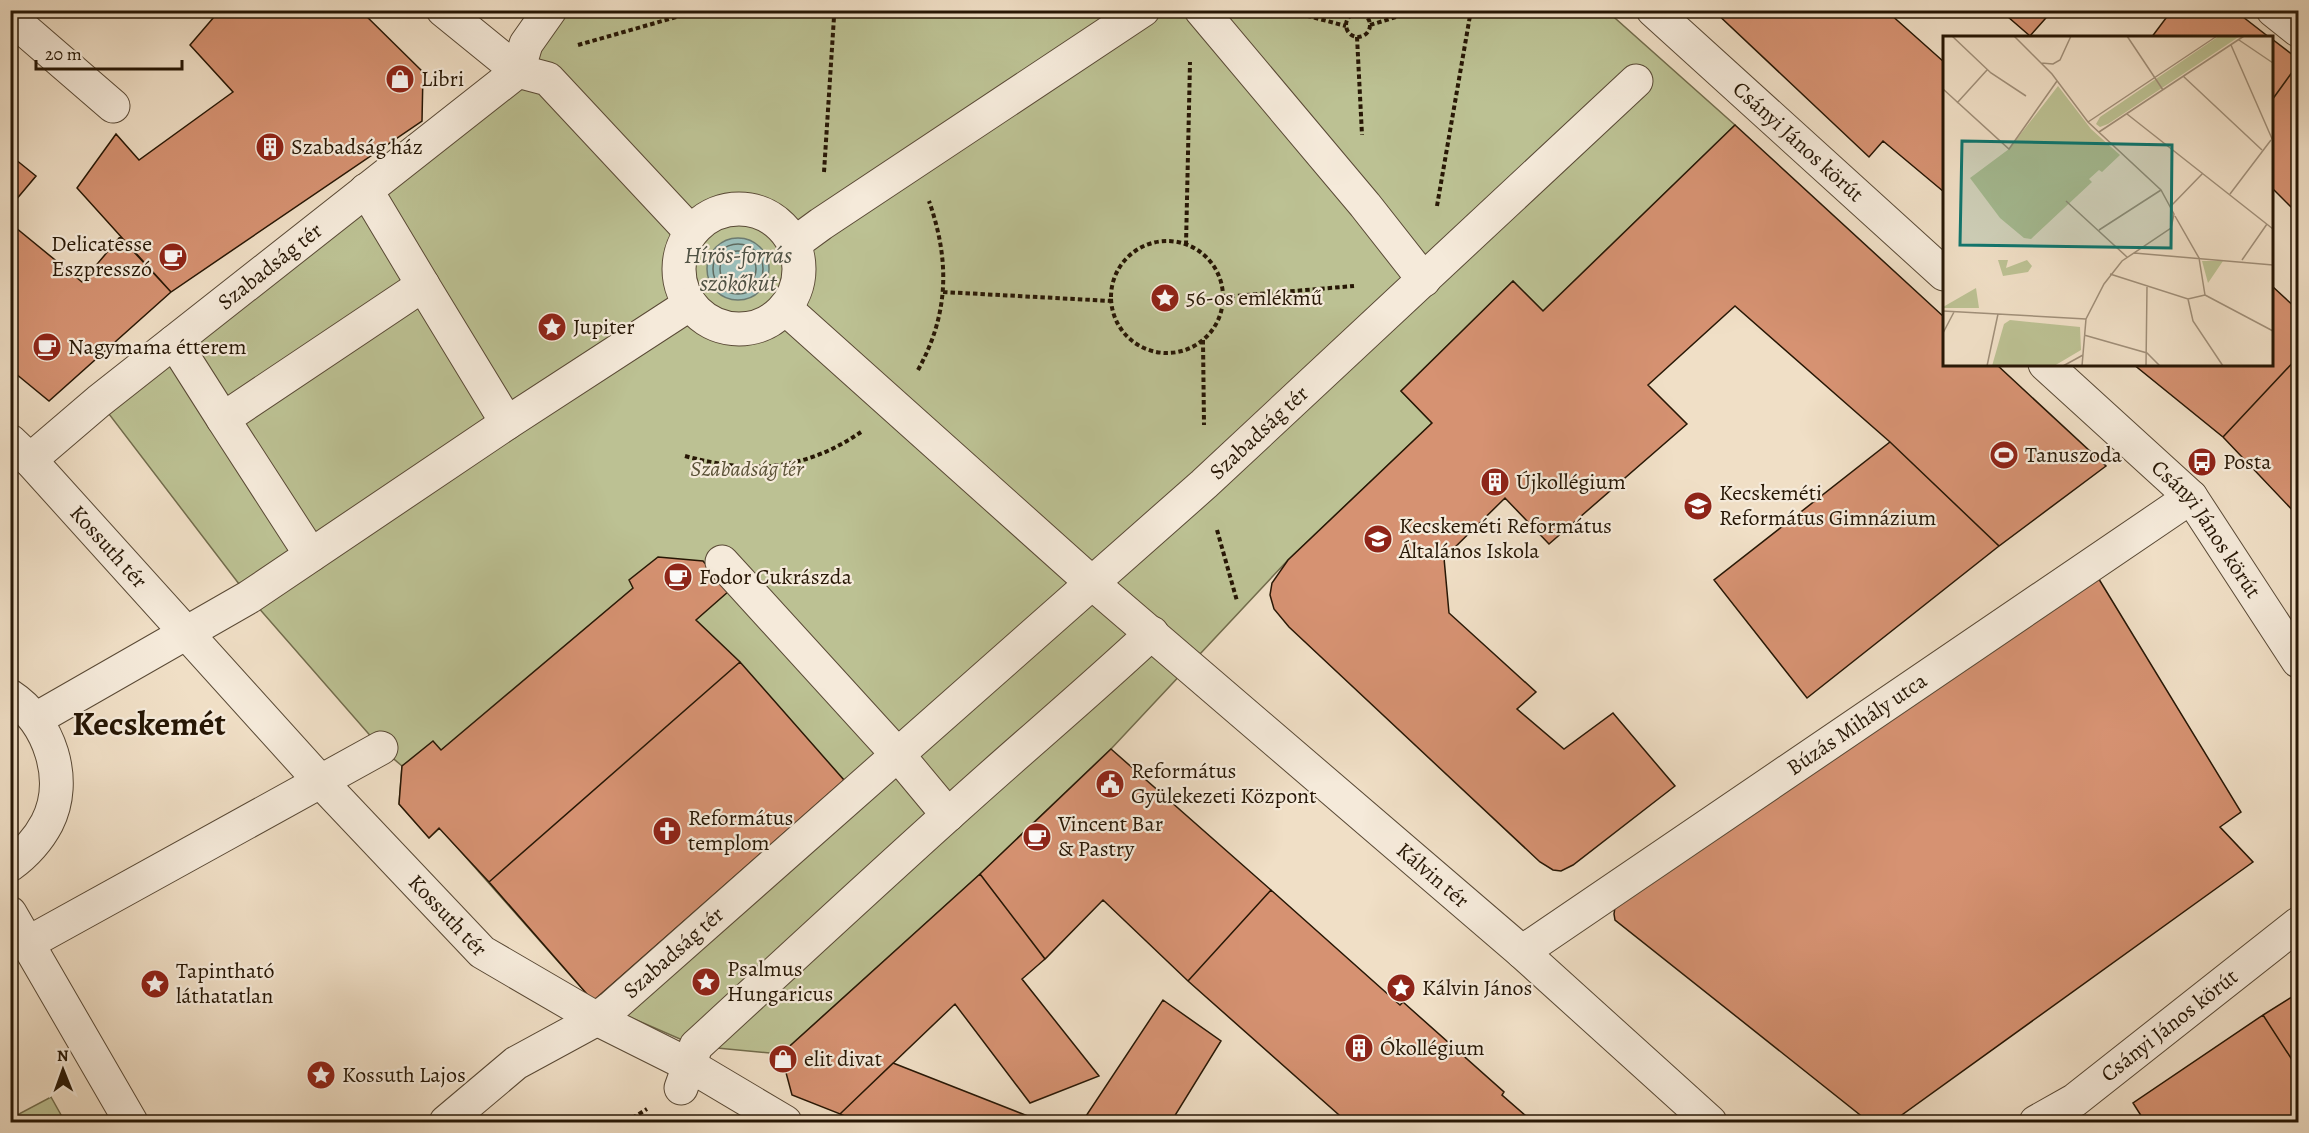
<svg xmlns="http://www.w3.org/2000/svg" width="2309" height="1133" font-family="Alegreya,serif">
<style>
.green{fill:#bcc193;stroke:#726c4c;stroke-width:1.5}
.water{fill:#9abcb7;stroke:#6c7a70;stroke-width:1.5}
.lines{fill:none;stroke-linecap:round;stroke-linejoin:round}
.shore{stroke:#606a5e;stroke-width:1.5}
.building{fill:#d69272;stroke:#271705;stroke-width:1.5}
.minor-casing{stroke:#594935;stroke-width:35}
.path{stroke:#271705;stroke-width:4;stroke-dasharray:4.5 3;stroke-linecap:butt}
.minor{stroke:#f5eada;stroke-width:33}
.labels{text-anchor:middle;dominant-baseline:central;stroke-width:4.5;stroke-linejoin:round;paint-order:stroke}
.poi-label{font-size:22px;fill:#271705;stroke:#f5eada;text-anchor:start}
.street-label{font-size:22px;fill:#271705;stroke:#f5eada}
.park-label{font-size:22px;font-style:italic;fill:#5b5237;stroke:#f5eada}
.water-label{font-size:24px;font-style:italic;fill:#4f5143;stroke:#f5eada}
.town-label{font-size:34px;font-weight:bold;fill:#271705;stroke:#f5eada}
.inset-road{fill:none;stroke:#a08f79;stroke-width:1.5}
.view{fill:#0f766e;fill-opacity:0.15;stroke:#0f766e;stroke-width:3}
.inset-edge{fill:none;stroke:#271705;stroke-width:3}
</style>
<rect width="100%" height="100%" fill="#f0dfc6"/>
<filter id="stains"><feTurbulence type="fractalNoise" baseFrequency=".00333" numOctaves="4"/><feColorMatrix values="0 0 0 0 .2 0 0 0 0 .09 0 0 0 0 .02 0 0 0 .5 -.17"/></filter>
<radialGradient id="worn" r=".72"><stop offset=".6" stop-color="#630" stop-opacity="0"/><stop offset="1" stop-color="#630" stop-opacity=".3"/></radialGradient>
<path class="green" d="M550,11H1607L1735,125L1543,311L1513,281L1401,391L1432,423L1288,560L1111,749L980,874L781,1054L696,1046L593,1001L440,828L429,838L399,804L402,766L381,748L249,597L99,401L518,71Z
M51,1097L65,1122H21L17,1115Z"/>
<path class="water" d="M707 269a31 31 0 1 1 62 0a31 31 0 1 1-62 0Z"/>
<g class="lines">
<path class="shore" d="M713 269a25 25 0 1 1 50 0a25 25 0 1 1-50 0Z
M720 269a18 18 0 1 1 36 0a18 18 0 1 1-36 0Z"/>
</g>
<path class="building" d="M220,10H360L423,72L422,121L171,292L77,188L116,134L139,160L233,92L190,45Z
M1713,10H1892L1889,13L1944,62V192L1883,141L1869,157Z
M2000,10H2053L2030,36Z
M2172,10H2234L2270,38H2151Z
M2272,39L2298,59V64L2272,100Z
M2298,64V214L2272,188V100Z
M1735,125L1944,317V364H1996L2106,466L1999,546L1890,442L1735,306L1648,385L1687,424L1549,544L1505,498L1444,558L1449,613L1536,692L1517,709L1564,749L1613,713L1675,786L1573,865L1561,871L1553,870L1540,862L1289,627L1274,609L1270,595L1272,583L1288,560L1432,423L1401,391L1513,281L1543,311Z
M10,155L36,176L10,207Z
M10,223L82,282L120,237L171,292L49,401L10,369Z
M2272,286L2298,310V357L2223,437L2133,364H2272Z
M2298,357V516L2223,437Z
M1890,442L1999,546L1807,698L1714,580Z
M658,557L703,561L729,591L696,620L740,662L489,882L439,828L429,838L399,804L402,766L433,741L441,750L633,588L629,580Z
M2097,576L2241,812L2220,827L2253,862L1892,1122H1869L1615,920L1614,914L1615,907Z
M740,662L844,780L593,1001L489,882Z
M1111,749L1271,890L1188,981L1103,900L1045,959L980,874Z
M980,874L1045,959L1022,979L1099,1076L1030,1103L955,1004L840,1114L792,1095L781,1054Z
M1271,890L1400,1005L1403,1002L1504,1092L1502,1095L1533,1122H1347L1188,981Z
M2298,993V1069L2263,1015Z
M1163,1000L1221,1041L1171,1122H1082Z
M2263,1015L2298,1069V1122H2145L2133,1103Z
M893,1063L1043,1122H858L840,1114Z"/>
<g class="lines">
<g class="minor-casing">
<g id="minor">
<path d="M443,10L518,71L548,79L691,232"/>
<path d="M1201,10L1365,205L1424,280"/>
<path id="s1" d="M1653,10L1944,274"/>
<path d="M2273,10L2298,30"/>
<path d="M10,17L113,106"/>
<path d="M366,190L423,285"/>
<circle cx="739" cy="269" r="60"/>
<path d="M795,243L821,224L1143,10"/>
<path id="s2" d="M785,308L1092,583L1522,952L1710,1122"/>
<path d="M174,342L223,419"/>
<path id="s3" d="M2045,364L2191,497L2298,661"/>
<path id="s4" d="M10,441L30,460L99,401L518,71L526,44L550,10"/>
<path id="s5" d="M30,460L321,782L482,952L597,1019L689,1065L785,1122"/>
<path d="M311,555L223,419L423,285L507,423"/>
<path d="M722,562L898,755L948,815"/>
<path d="M10,696C50,722 69,780 47,823C38,840 25,854 10,865"/>
<path d="M36,719L249,597L507,423L690,304"/>
<path d="M10,913L131,1122"/>
<path d="M28,943L381,748"/>
<path id="s6" d="M1522,952L2191,497"/>
<path d="M681,1088L696,1046C783,966 870,885 958,806C1022,748 1089,692 1152,633"/>
<path id="s7" d="M446,1122L516,1063L597,1019L611,1008L1204,484L1636,81"/>
<path id="s8" d="M2036,1122L2075,1100L2298,924"/>
</g>
</g>
<path class="path" d="M812,10C833,17 846,18 866,10
M1285,10L1346,26
M1346 25a12 12 0 1 1 24 0a12 12 0 1 1-24 0Z
M1370,25L1419,10
M1357,37L1362,135
M578,45L701,10
M824,172L834,17
M1437,206L1471,10
M1111 297a56 56 0 1 1 112 0a56 56 0 1 1-112 0Z
M1186,245L1190,62
M943,292L1111,301
M1223,297L1354,286
M1203,340L1204,425
M918,370C949,314 950,261 929,201
M685,456C750,474 804,471 861,432
M1217,530L1237,601
M626,1122L647,1109"/>
<use href="#minor" class="minor"/>
</g>
<defs>
<g id="shop-disc" transform="scale(1.5)"><circle r="9.5" fill="#8f2418" stroke="#f5eada"/><path d="M-5-2.5h2.3a2.7 3.5 0 0 1 5.4 0H5L5.5 6h-11ZM-1.5-2.5h3a1.5 2.3 0 0 0-3 0Z" fill="#fff"/></g>
<g id="building-disc" transform="scale(1.5)"><circle r="9.5" fill="#8f2418" stroke="#f5eada"/><path d="M-4-6H4V6H1V3H-1V6H-4ZM-2.5-4.3h1.7v1.8h-1.7ZM.8-4.3h1.7v1.8H.8ZM-2.5-1h1.7V.8h-1.7ZM.8-1h1.7V.8H.8Z" fill="#fff"/></g>
<g id="cafe-disc" transform="scale(1.5)"><circle r="9.5" fill="#8f2418" stroke="#f5eada"/><path d="M-5.5-4.5H6V0H3Q3 3.5 0 3.5H-2.5Q-5.5 3.5-5.5 0ZM3-3.2v2h1.7v-2ZM-6 4.5H4V6H-6Z" fill="#fff"/></g>
<g id="sight-disc" transform="scale(1.5)"><circle r="9.5" fill="#8f2418" stroke="#f5eada"/><path d="M0-6L1.8-2.2L6-1.7L2.9 1.2L3.7 5.4L0 3.3L-3.7 5.4L-2.9 1.2L-6-1.7L-1.8-2.2Z" fill="#fff"/></g>
<g id="stadium-disc" transform="scale(1.5)"><circle r="9.5" fill="#8f2418" stroke="#f5eada"/><path d="M0-5a6.5 5 0 1 0 0 10a6.5 5 0 1 0 0-10ZM-3.5-1.8h7v3.6h-7Z" fill="#fff"/></g>
<g id="bus-disc" transform="scale(1.5)"><circle r="9.5" fill="#8f2418" stroke="#f5eada"/><path d="M-5-6H5V4H4V6H2V4H-2V6H-4V4H-5ZM-3.5-4V0h7V-4ZM-3.5 1.2v1.5H-2V1.2ZM2 1.2v1.5H3.5V1.2Z" fill="#fff"/></g>
<g id="school-disc" transform="scale(1.5)"><circle r="9.5" fill="#8f2418" stroke="#f5eada"/><path d="M0-5L7-2L0 1L-7-2ZM-4 1L0 2.5L4 1V4Q0 6-4 4Z" fill="#fff"/></g>
<g id="civic-disc" transform="scale(1.5)"><circle r="9.5" fill="#8f2418" stroke="#f5eada"/><path d="M-.6-6.5H3V-4.5H.6V-3L4-1V1h2V6H-6V1h2V-1L-.6-3ZM-1.2 2.5V6h2.4V2.5Z" fill="#fff"/></g>
<g id="church-disc" transform="scale(1.5)"><circle r="9.5" fill="#8f2418" stroke="#f5eada"/><path d="M-1.2-6h2.4v3.5h3.3v2.4h-3.3V6h-2.4V-.1h-3.3v-2.4h3.3Z" fill="#fff"/></g>
</defs>
<g fill-rule="evenodd">
<use href="#shop-disc" x="400" y="79"/>
<use href="#building-disc" x="270" y="147"/>
<use href="#cafe-disc" x="173" y="257"/>
<use href="#sight-disc" x="1165" y="298"/>
<use href="#sight-disc" x="552" y="327"/>
<use href="#cafe-disc" x="47" y="347"/>
<use href="#stadium-disc" x="2004" y="455"/>
<use href="#bus-disc" x="2202" y="462"/>
<use href="#building-disc" x="1495" y="482"/>
<use href="#school-disc" x="1698" y="506"/>
<use href="#school-disc" x="1378" y="539"/>
<use href="#cafe-disc" x="678" y="577"/>
<use href="#civic-disc" x="1110" y="784"/>
<use href="#church-disc" x="667" y="831"/>
<use href="#cafe-disc" x="1037" y="837"/>
<use href="#sight-disc" x="706" y="982"/>
<use href="#sight-disc" x="155" y="984"/>
<use href="#sight-disc" x="1401" y="988"/>
<use href="#building-disc" x="1359" y="1048"/>
<use href="#shop-disc" x="783" y="1059"/>
<use href="#sight-disc" x="321" y="1075"/>
</g>
<g class="labels">
<g class="poi-label">
<text x="421" y="79">Libri</text>
<text x="291" y="147">Szabadság ház</text>
<text x="152" y="244" text-anchor="end">Delicatesse<tspan x="152" dy="25">Eszpresszó</tspan></text>
<text x="1186" y="298">56-os emlékmű</text>
<text x="573" y="327">Jupiter</text>
<text x="68" y="347">Nagymama étterem</text>
<text x="2025" y="455">Tanuszoda</text>
<text x="2223" y="462">Posta</text>
<text x="1516" y="482">Újkollégium</text>
<text x="1719" y="493">Kecskeméti<tspan x="1719" dy="25">Református Gimnázium</tspan></text>
<text x="1399" y="526">Kecskeméti Református<tspan x="1399" dy="25">Általános Iskola</tspan></text>
<text x="699" y="577">Fodor Cukrászda</text>
<text x="1131" y="771">Református<tspan x="1131" dy="25">Gyülekezeti Központ</tspan></text>
<text x="688" y="818">Református<tspan x="688" dy="25">templom</tspan></text>
<text x="1058" y="824">Vincent Bar<tspan x="1058" dy="25">&amp; Pastry</tspan></text>
<text x="727" y="969">Psalmus<tspan x="727" dy="25">Hungaricus</tspan></text>
<text x="176" y="971">Tapintható<tspan x="176" dy="25">láthatatlan</tspan></text>
<text x="1422" y="988">Kálvin János</text>
<text x="1380" y="1048">Ókollégium</text>
<text x="804" y="1059">elit divat</text>
<text x="342" y="1075">Kossuth Lajos</text>
</g>
<g class="street-label">
<text stroke="none"><textPath href="#s1" startOffset="196">Csányi János körút</textPath></text>
<text stroke="none"><textPath href="#s4" startOffset="336">Szabadság tér</textPath></text>
<text stroke="none"><textPath href="#s7" startOffset="1068">Szabadság tér</textPath></text>
<text stroke="none"><textPath href="#s3" startOffset="232">Csányi János körút</textPath></text>
<text stroke="none"><textPath href="#s5" startOffset="117">Kossuth tér</textPath></text>
<text stroke="none"><textPath href="#s6" startOffset="405">Búzás Mihály utca</textPath></text>
<text stroke="none"><textPath href="#s2" startOffset="861">Kálvin tér</textPath></text>
<text stroke="none"><textPath href="#s5" startOffset="618">Kossuth tér</textPath></text>
<text stroke="none"><textPath href="#s7" startOffset="285">Szabadság tér</textPath></text>
<text stroke="none"><textPath href="#s8" startOffset="165">Csányi János körút</textPath></text>
</g>
<g class="park-label">
<text x="747" y="469">Szabadság tér</text>
</g>
<g class="water-label">
<text x="738" y="255">Hírös-forrás<tspan x="738" dy="28">szökőkút</tspan></text>
</g>
<g class="town-label">
<text x="149" y="723">Kecskemét</text>
</g>
</g>
<g transform="translate(1943 36)">
<rect width="330" height="330" fill="#f0dfc6"/>
<path d="M276,0H297L165,88L157,91L153,88L157,81ZM115,50L148,93L177,119L159,136L156,134L146,143L149,146L88,203L81,202L57,182L27,142L66,113ZM55,224H65L63,232L84,224L89,230L85,236L60,240ZM259,225H280L265,247ZM33,252L36,272H0V271ZM67,284L137,291L138,314L111,330H49L61,288Z" fill="#bcc193"/>
<path class="inset-road" d="M9,0L48,37L83,60M71,0L109,38L145,86L218,154L231,178L228,192L179,225L161,248L143,283L139,330M184,0L220,54M296,4L330,27M288,9L330,105M98,27L110,28L117,24L128,0M240,40L319,114M0,53L66,113L114,45M14,67L44,34M184,78L330,193M145,86L274,0M156,96L301,0M287,158L328,104M123,165L184,221M228,170L260,137M232,180L256,222L262,259M156,194L218,154M191,217L330,229M299,224L324,188M167,238L245,263L262,259M262,259L330,295M245,263L250,285L280,330M0,275L143,283M0,297L11,276M141,299L204,317L217,330M44,330L55,278M120,330L140,319M203,330L204,251"/>
<path class="view" d="M19,105L229,109L228,212L17,209Z"/>
<rect width="330" height="330" class="inset-edge"/>
</g>
<rect width="2309" height="1133" fill="none" stroke="#f0dfc6" stroke-width="36"/>
<rect x="12" y="12" width="2285" height="1109" fill="none" stroke="#271705" stroke-width="3"/>
<rect x="18" y="18" width="2273" height="1097" fill="none" stroke="#271705" stroke-width="1.5"/>
<g transform="translate(63 1070) rotate(359)" stroke="#f5eada" stroke-width="4.5" paint-order="stroke">
<path d="M0-4.5L10 22L0 15L-10 22Z" fill="#271705"/>
<text y="-9" font-size="16" font-weight="bold" text-anchor="middle" fill="#271705">N</text>
</g>
<path d="M36 60v9h146v-9" fill="none" stroke="#271705" stroke-width="3"/>
<text x="45" y="60" font-size="18" fill="#271705" stroke="#f5eada" stroke-width="4.5" paint-order="stroke">20 m</text>
<rect width="100%" height="100%" filter="url(#stains)"/>
<rect width="100%" height="100%" fill="url(#worn)"/>
</svg>
